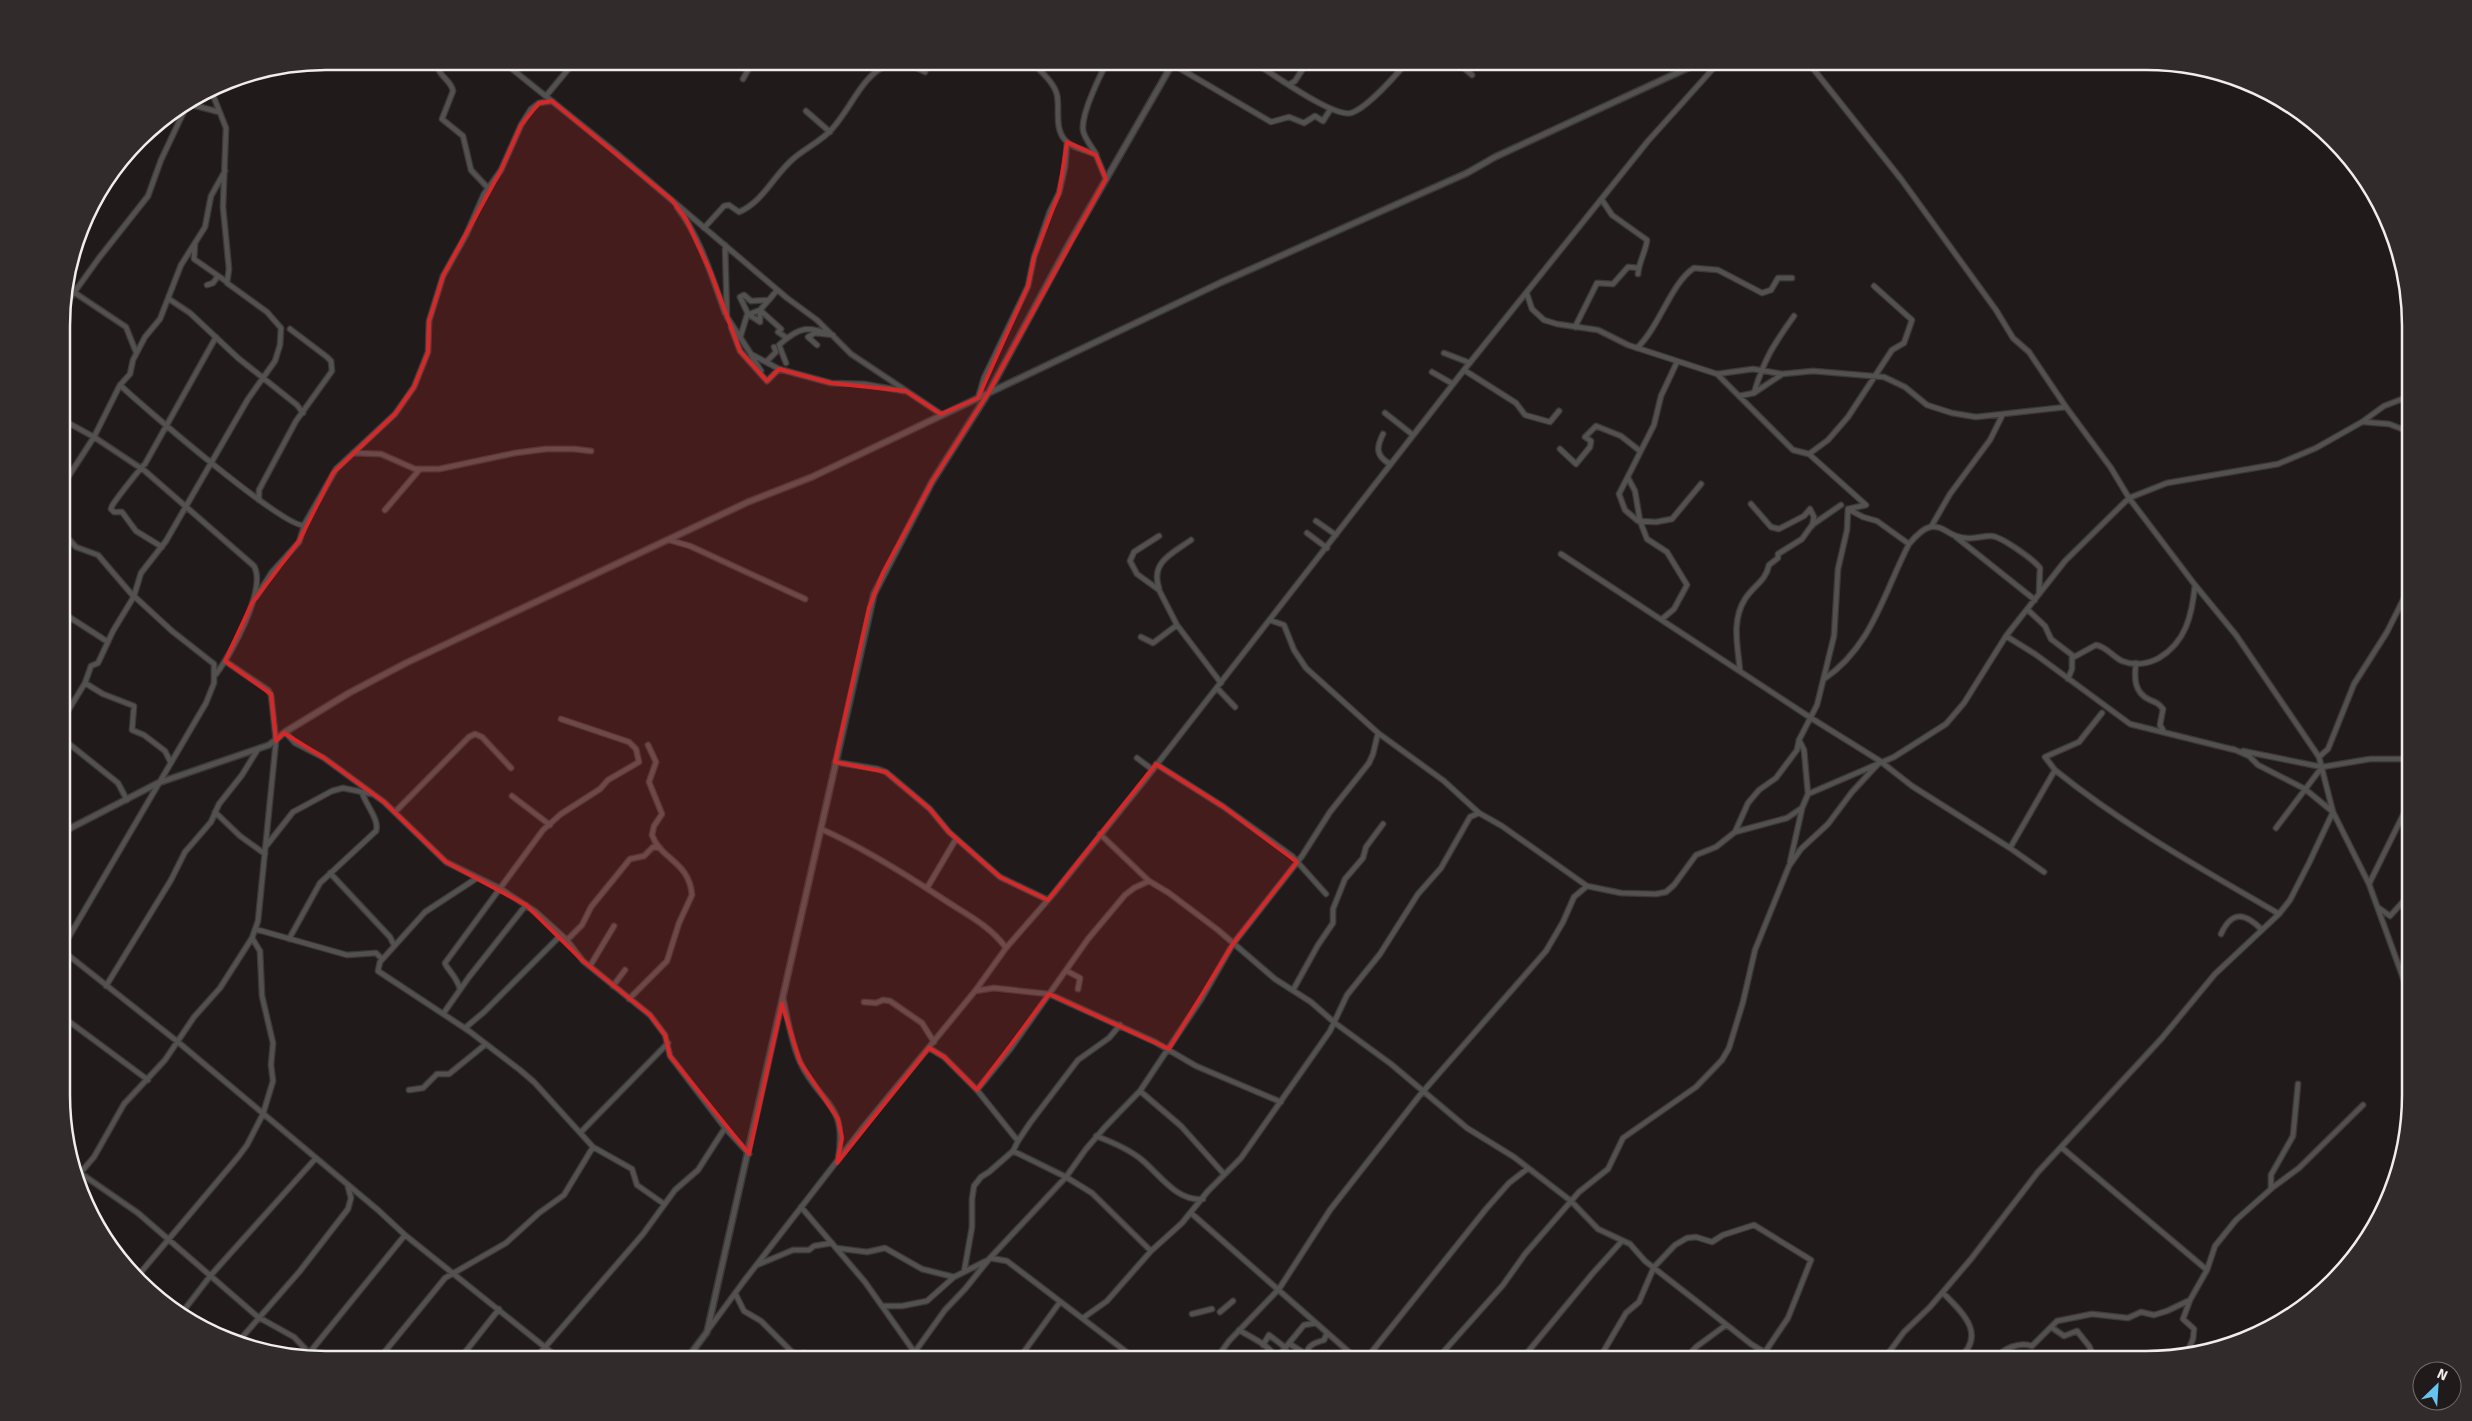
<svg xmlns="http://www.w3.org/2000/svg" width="2472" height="1421" font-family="Signika,sans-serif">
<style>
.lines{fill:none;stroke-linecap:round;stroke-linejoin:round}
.minor-casing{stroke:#3d3838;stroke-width:7}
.tertiary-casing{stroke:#3d3838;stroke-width:8}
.minor{stroke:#535050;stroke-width:4.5}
.tertiary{stroke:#535050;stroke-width:5}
.marked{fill:#d62828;fill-opacity:0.2;stroke:#d62828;stroke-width:4;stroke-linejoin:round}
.rim{fill:none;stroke:#f1eded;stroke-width:2.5}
</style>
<rect width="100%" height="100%" fill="#201a1a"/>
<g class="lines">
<g class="minor-casing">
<path id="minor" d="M373,61H374
M437,61C437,77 451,79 453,91L442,119L463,136L471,170L488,188
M502,61L614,151L787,298L817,320L851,354L941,414
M1031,61C1040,71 1054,82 1057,95C1060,109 1054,128 1065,140C1071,148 1087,150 1096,155L1106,179
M1252,61C1270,72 1333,118 1351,113C1367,108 1397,74 1408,61
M1456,61L1472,75
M1807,61L1901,179L1996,310L2013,338L2029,352L2066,407L2111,468L2129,498L2195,585L2236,635L2319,757L2333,812L2369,884L2410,997
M1172,64L1271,122L1289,117L1304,123L1315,116L1323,121L1330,110
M743,79L753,61
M1290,84L1295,81L1308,61
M546,96L575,61
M189,104L219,112
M806,111L830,132
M1096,154C1092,147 1084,138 1083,130C1081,114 1100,75 1108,61
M1602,200L1612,215L1647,240C1646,251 1639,261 1638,274
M677,207C700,237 712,277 725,313
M704,228L724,206L729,205L739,212C763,202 774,175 793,159C804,149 823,140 832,129C860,98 872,43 925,72
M195,244L194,259L227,282
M725,245L727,317L751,354L779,369L831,383L864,384L904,391
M67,281L78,295L126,327L136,352
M207,285L213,283L218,276
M1527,294L1532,309L1544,320L1557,324L1598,330L1628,345L1717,374L1753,369L1782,374L1813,371L1884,377L1905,387L1927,405L1952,413L1976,417L2066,407
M169,299L190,313L238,358L297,405L303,413
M769,300L760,310V322L748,314L740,297L744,295L751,301L769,300L777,290
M63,308L99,258L148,196L161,160L187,105
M731,327L740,351L767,381
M1575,327L1597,283L1613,284L1628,267L1639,268
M740,338L747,315L760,310L781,329L778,332L787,338
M1637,348C1660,326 1671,283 1694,268L1718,270L1762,293L1771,290L1778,278H1792
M1444,353L1470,363
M751,355L761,371
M766,362L776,352L774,347
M1677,362L1661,396L1654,425L1619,494L1625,510L1638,521L1656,522L1672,519L1701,484
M786,363L779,345C800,326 807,326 833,335L815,333L808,337L817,345
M1464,370L1516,403L1525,415L1550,422L1559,411
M1432,372L1453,384
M1717,374L1793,450L1809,454L1866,505L1848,509
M767,381L779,369
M120,385C140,404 287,531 304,525L336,469L395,414L414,387L428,352L429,321L443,276L466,235L484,194L501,170L521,125L531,109L539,103L552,101
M1754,393C1764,359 1774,344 1794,316
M1739,396L1754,393L1781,375
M978,398L984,378L1028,286L1034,257L1050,211L1059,193L1065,167L1067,142
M1385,413L1413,435
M63,420L94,437L145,471L254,566C267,589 231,655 216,674
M2364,422L2389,424L2410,432
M1383,434C1376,448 1376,456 1390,464
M1560,449L1576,464L1590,447L1591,441L1585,437L1596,426L1621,436L1640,451
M353,453L381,454L415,469H439L515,453L546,449H574L591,451
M1809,454L1828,440L1848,417L1892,350L1904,343L1912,320L1874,286
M1628,478L1635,491L1640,521L1647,539L1667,552L1687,585L1674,609L1662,619
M63,485L94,437L120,385L130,374L133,360L145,337L160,319L181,265L205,227L211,196L225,171
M259,500V490L296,421L332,371L331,361L327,357L290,329
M1751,504L1771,527L1779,529L1804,516L1810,509L1814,517L1812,526
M1848,509L1863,517L1877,521L1909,544
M385,510L420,469
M1316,521L1336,535
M1931,527L1950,494L1990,440L2002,416
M63,533L76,547L98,555L134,597
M1307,533L1327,548
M1159,536L1134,552L1130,561L1137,574L1159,590L1177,625L1221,683
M1956,537L2035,600
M669,540L690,546L805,599
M162,547L136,531L122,512H114L111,509L112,506C116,499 142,466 145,464L216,337
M1561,554L1811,718L1880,761L1912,786L2010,848L2044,872
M1159,588C1150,562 1173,553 1191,540
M256,597L272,572L299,542L305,523
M2028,610L2045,626L2051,639L2072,655V669L2068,679
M63,613L108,642
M1270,620L1284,625L1294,650L1306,668L1378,733L1444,781L1479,813L1502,826L1587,886L1621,893L1656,894L1666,892L1674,885L1696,855L1716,847L1735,832L1787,818L1802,808L1808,794L1894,757L1946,724L1964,703L2006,636L2065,561L2129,498L2167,483L2278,464L2316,448L2362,422L2384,406L2410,396
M2006,636L2035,654L2130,724L2235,750
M1141,637L1153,643L1177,625
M2074,657L2096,645C2107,647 2112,656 2122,661C2134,666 2148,664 2159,658C2186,642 2192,615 2195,585
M2136,663C2134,678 2134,693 2150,700C2157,703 2158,703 2163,709L2160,725L2163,730
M1740,671C1738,647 1731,621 1745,599C1753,586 1766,581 1769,565L1778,558V554L1802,539L1812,525L1841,505
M1824,679C1872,647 1884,592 1909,544C1914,538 1922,529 1930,527C1941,525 1947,533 1956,536C1971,541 1978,536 1991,536C2001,536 2034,560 2040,568L2039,594
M85,683L103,694L134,706L132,730L144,735L165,751L171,763
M1217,688L1235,707
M63,719L85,683L91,666L98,663L113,631L133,598
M285,732L295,743L324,758L384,802L446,862L501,889L536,912L567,940L583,961L650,1015L665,1035L670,1056L725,1128L749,1154
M63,739L118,783L127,800
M1799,740L1804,750L1808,794
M2243,751L2322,767L2370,759H2410
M2319,757L2328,749L2354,684L2387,632L2404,598L2410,590
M1137,758L1153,770
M835,762L878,769L886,772L930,809L949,832L1000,877L1048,900
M1156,764L1224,807L1292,856L1326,894
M2055,770C2124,826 2202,869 2279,914
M512,796L550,825
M215,812L240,836L265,854
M395,812L469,737L475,734L482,737L511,768
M2276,828L2322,767
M821,829C862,847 902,872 940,897C962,912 990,925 1006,948
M1735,832L1748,803L1759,790L1776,778L1797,750L1799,740L1817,705L1834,636L1838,569L1847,530L1848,509
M1100,834L1149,881L1169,893L1218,930L1275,979L1311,1002L1335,1023L1391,1064L1467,1128L1514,1157L1571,1201L1598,1229L1630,1244L1645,1261L1695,1300L1751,1344L1776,1359
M267,845L293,812L332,791L343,788L372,794
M2010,848L2055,770L2045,757L2079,742L2102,713
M1790,862L1802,809
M330,873L390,937L394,945
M477,878L425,912L380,962L378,971L469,1031L520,1070L534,1082L593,1147L632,1169L637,1185L664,1204
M2369,884L2410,801
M927,888L956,839
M2379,908L2390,916L2410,894
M255,929L347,955L376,953L382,959
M2221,934C2232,910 2245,913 2262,930
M289,939L320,883L376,831C380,820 365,804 362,792
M567,940L582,925L591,907L630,859L644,856L653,847L660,848
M63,947L206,703L214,683V664L172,631L134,596L141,573L166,541L248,399L275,361L280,345L281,328L267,312L227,283L229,269L223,207L226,128L211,90
M63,951L178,1042L378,1210L405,1235L561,1360
M590,966L614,926
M1067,971L1080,978L1078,989
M106,986L171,880L185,852L211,822L219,804L242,775L258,749
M613,986L625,970
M460,989C457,977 446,968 445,963L543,830L561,814L600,789L608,780L639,762L636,749L629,742L561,719
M1293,990L1318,945L1333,923V909L1345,879L1363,858L1366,847L1383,824
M975,991L994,988L1049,994L1155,1042L1196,1066L1281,1102
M783,998C788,1020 791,1042 800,1062C820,1105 848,1102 838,1159
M629,999L667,961L679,923L692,895C689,861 661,860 652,835L654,826L662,814L649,782L656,762L648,745
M864,1002L876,1003L883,1000L890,1001L922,1023L934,1042
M443,1014L469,977L526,905
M63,1017L148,1080
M465,1028L484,1012L561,935
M929,1048L944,1057L977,1090L1018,1141L1013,1151L989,1172L981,1177L974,1186L972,1199V1227L964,1272
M409,1090L423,1088L437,1074H449L486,1044
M977,1090L1011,1048L1088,939L1125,895L1134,888L1149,881
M1140,1091L1181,1126L1224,1174
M581,1132L668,1043
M1096,1136C1112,1142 1129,1149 1142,1160C1160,1175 1177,1202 1203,1199
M1018,1141L1030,1123L1078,1060L1109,1038L1120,1025
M2061,1147L2207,1270
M1013,1151L1066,1177L1092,1193L1151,1251
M73,1168L138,1213L258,1317L294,1337L314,1358
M75,1179L94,1157L124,1104L165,1060L194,1017L220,988L252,938L258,921L276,741L271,695L268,690L225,661
M2272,1188L2299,1168L2363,1105
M801,1207L865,1282L920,1360
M1191,1213L1357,1359
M836,1248L867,1252L885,1248L922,1269L954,1277
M990,1258L1007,1261L1137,1360
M757,1265L793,1250H809L814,1246L832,1243
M136,1278L238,1157L247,1145L263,1114L273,1081L271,1065L273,1043L262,996L260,951L252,938
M735,1293L744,1311L761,1321L792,1352L797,1354L805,1353L814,1360
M1943,1293C1962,1312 1988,1335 1958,1359
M884,1306H902L927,1301L954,1277L986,1261
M1220,1312L1233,1301
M181,1314L211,1275L316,1158
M1192,1314L1212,1309
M1083,1318L1107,1301L1151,1251L1182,1223L1208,1191L1241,1158L1330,1031L1347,995L1380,954L1418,894L1441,868L1470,817L1479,813
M2051,1327L2064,1336L2077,1331L2089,1346L2095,1359
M708,1330L744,1281L865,1125L975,991L1006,948L1054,893L1144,781L1464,370L1648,141L1720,61
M1239,1330C1250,1337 1272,1346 1276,1359
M238,1342L300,1271L348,1209L351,1198L348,1187
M1290,1344L1307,1355C1306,1345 1317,1342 1324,1340L1327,1333
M1263,1345L1269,1335L1286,1348
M2186,1355L2193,1339L2194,1329L2183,1319L2190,1300
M306,1357L405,1235
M1961,1358L1976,1356L1981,1359
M1216,1359L1229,1341L1279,1289L1330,1210L1420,1095L1546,951L1563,922L1574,897L1587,886
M1276,1359L1304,1325L1316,1323
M1366,1359L1486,1209L1509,1183L1527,1169
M1437,1359L1503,1285L1525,1254L1579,1192L1608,1169L1623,1138L1696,1087L1722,1060L1729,1048L1743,1002L1755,950L1789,866L1801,849L1828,824L1852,792L1878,764
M1522,1359L1593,1273L1622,1241
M1599,1359L1626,1313L1639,1302L1654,1267L1675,1245L1687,1238L1696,1237L1712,1242L1723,1235L1754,1225L1811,1260L1788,1318L1765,1352
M1685,1359L1696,1347L1726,1325
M1884,1359L1904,1332L1930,1307L1971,1259L2038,1172L2162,1038L2215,974L2279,914L2290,900L2309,863L2333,812L2305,789L2258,765L2249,756L2233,749
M1995,1359C2003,1349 2019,1341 2032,1346L2057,1321L2092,1314L2128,1318L2141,1312L2154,1315L2167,1311L2190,1300L2207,1270L2215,1246L2236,1220L2271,1189V1175L2293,1136L2298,1084
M378,1360L445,1278L506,1243L539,1213L564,1195L593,1147
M459,1360L499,1309
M534,1360L643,1234L675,1190L698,1170L725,1128
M909,1360L945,1310L965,1289L990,1258L1066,1177L1086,1149L1105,1127L1140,1091L1202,998L1233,944L1302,856L1330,812L1369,763L1373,754L1378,733
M1018,1360L1060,1302"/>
</g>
<g class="tertiary-casing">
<path id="tertiary" d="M63,832L158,783L269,745L285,732L349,693L406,663L748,502L812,477L1222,282L1467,173L1495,157L1703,61
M686,1360L707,1332L874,594L932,482L989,392L1070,242L1174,61"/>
</g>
<use href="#minor" class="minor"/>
<use href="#tertiary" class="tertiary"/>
</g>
<path class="marked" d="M552,101L672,200L686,219L711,273L740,351L767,381L779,369L831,383L906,391L941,414L978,398L1028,286L1034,257L1059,193L1067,142L1096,155L1106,179L989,392L932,482L883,573L869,608L835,762L886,772L930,809L949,832L1000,877L1048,900L1156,764L1224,807L1297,862L1233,944L1169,1049L1049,994L977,1090L944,1057L929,1048L837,1163L842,1138L838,1119L800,1062L782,1004L749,1154L670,1056L665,1035L650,1015L583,961L526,905L446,862L384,802L324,758L284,733L276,741L271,694L225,661L252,603L299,541L333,473L395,414L414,387L428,352L429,321L443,276L501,170L521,125L539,103Z"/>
<path d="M0 0H2472V1421H0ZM326 70H2146A256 256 0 0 1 2402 326V1095A256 256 0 0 1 2146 1351H326A256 256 0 0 1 70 1095V326A256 256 0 0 1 326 70Z" fill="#312b2b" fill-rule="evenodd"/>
<path class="rim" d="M326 70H2146A256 256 0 0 1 2402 326V1095A256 256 0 0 1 2146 1351H326A256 256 0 0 1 70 1095V326A256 256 0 0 1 326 70Z"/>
<g transform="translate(2437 1386) rotate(25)"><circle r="24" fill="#201a1a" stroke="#746e6e"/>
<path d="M0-4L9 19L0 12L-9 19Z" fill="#67c4f0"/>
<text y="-8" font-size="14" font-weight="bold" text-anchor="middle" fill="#f1eded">N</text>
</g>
</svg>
